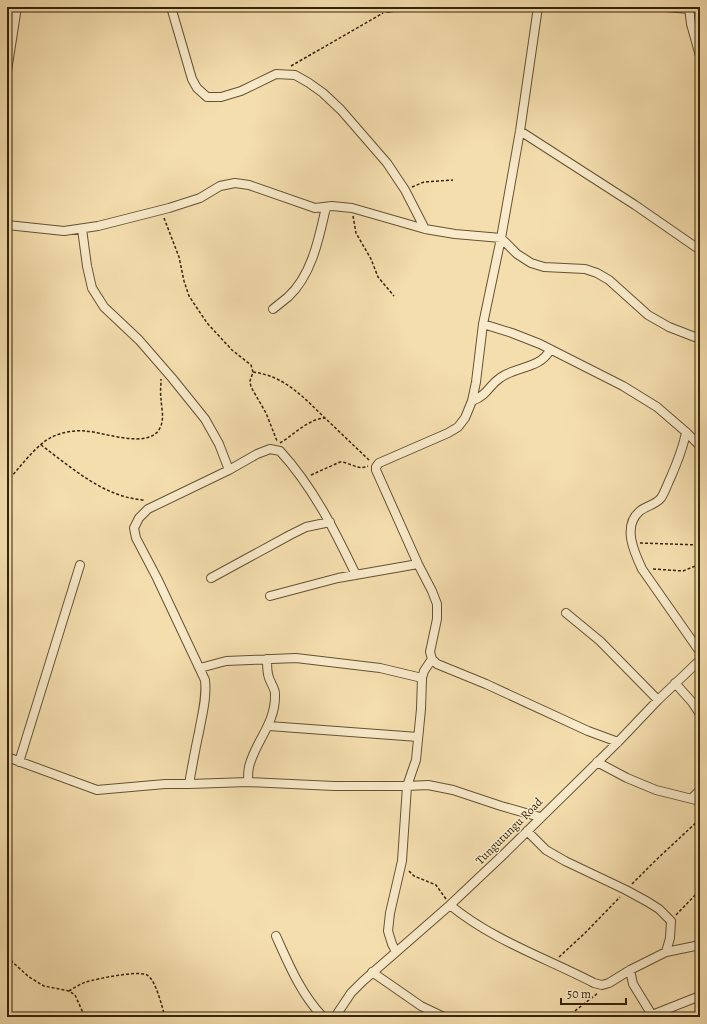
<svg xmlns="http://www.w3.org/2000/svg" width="707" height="1024" font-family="Alegreya,serif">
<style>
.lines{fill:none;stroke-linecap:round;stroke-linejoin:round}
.service-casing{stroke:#655232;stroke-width:6}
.minor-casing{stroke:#655232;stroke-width:10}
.path{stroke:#352309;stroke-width:1.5;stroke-dasharray:3 2;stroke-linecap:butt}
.service{stroke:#f8eaca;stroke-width:4}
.minor{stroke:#f8eaca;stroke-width:8}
.labels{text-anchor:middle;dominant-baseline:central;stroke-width:3;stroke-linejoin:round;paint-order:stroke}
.street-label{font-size:12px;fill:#352309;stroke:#f8eaca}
</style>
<rect width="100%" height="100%" fill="#f5deae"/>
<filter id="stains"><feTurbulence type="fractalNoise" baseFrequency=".005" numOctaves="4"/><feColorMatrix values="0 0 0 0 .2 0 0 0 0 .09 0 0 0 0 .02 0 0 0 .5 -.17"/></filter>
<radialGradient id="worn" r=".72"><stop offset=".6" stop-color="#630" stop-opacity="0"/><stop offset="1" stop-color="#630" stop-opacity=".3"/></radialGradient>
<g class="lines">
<g class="service-casing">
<path id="service" d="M384,7L388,10L403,7"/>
</g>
<g class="minor-casing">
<path id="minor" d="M171,7L192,79L197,88L207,97H221L241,91L276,74L295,75L309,83L323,93L341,110L387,163L405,190L425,229
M538,7L520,131L501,238L483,324L476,382L472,401L465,418L458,427L448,433L379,463L376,467V470L418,564L432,591L437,604V619L430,652L432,659L437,664L486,684L588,731L618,742
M666,7L689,9
M689,7L691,24L700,56
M7,71L17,7
M520,131L635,205L700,250
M7,225L64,231L98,226L169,208L200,198L220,186L235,183L249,185L315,208L332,206L352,208L425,229L455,234L501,238L517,254L531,263L544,267L585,269L597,273L609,280L648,315L669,327L700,339
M82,229L87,266L92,288L104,307L139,340L172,378L205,419L219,444L229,470
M273,309C278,305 283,301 288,297C312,275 319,238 326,207
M483,324L512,333L540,344L623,386L657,407L686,432L700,446
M472,401C489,394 488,386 500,378C516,366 540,369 550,350
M686,432C683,449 677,463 670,479C667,485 665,492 661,498C655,505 646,506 640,511C622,526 634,552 642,569L700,652
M211,578L290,535L306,527L330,522
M270,596L338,578L418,564
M566,613L600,641L658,700
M200,668L226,661L296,658L380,668L422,678
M675,683L692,702L700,714
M269,726L418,737
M7,757L97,790L165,784H189L248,782L334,786H407L428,785L453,790L501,806L540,817
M19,762L80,565
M597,762L627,778L656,790L700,801
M248,782C248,777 248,771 249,767C255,741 276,724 275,694C275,687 269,682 268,674C267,669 267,664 267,659
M189,784C192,767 195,750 199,732C202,715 207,698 205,680L157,578L136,538L134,528L139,518L148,509L229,470L257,454L270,449L280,451C313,487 335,531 356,575
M692,798L700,790
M527,831L546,850L565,861L626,890L648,902L659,909L671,921L670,938L666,952
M450,905C492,940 546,958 594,983L602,985L609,983L630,970L666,952L700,945
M276,936C289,965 301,994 323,1017
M396,952L392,944L388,931L390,913L402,861L407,786L416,760L421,709L422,678L424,671L432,659
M630,970L633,984L652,1015
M372,972L421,1006L444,1017
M335,1017L351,993L363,981L450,905L503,855L618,742L658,700L700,660
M653,1017L652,1015L700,996"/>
</g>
<path class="path" d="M291,66L383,13
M412,187L424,182L453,180
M353,216L356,233L371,259L378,277L394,296
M164,218L179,257L184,281L189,296L207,323L232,350L251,365L253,372L250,381L251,387L266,413L277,441
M253,372C285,376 303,397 325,418
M280,443C295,434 308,419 325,418L370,461
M41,445C72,468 105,498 145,500
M311,475L340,462C350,462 358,471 368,466
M7,482C18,469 38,443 52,437C62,432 75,430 85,431C104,432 149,450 160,428C165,418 161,407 161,398C160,392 161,385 161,379
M640,543L700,545
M653,569L683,571L700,564
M409,871L414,876L436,885L446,899
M632,884L656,860L700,819
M676,915L700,890
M7,957L29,977L44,986L69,991L75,995L85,1017
M559,957L585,933L620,897
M69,991C74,988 80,984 86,982C96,979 138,970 147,975C156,980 162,1007 165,1017
M567,1017L598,993"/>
<use href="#service" class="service"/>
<use href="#minor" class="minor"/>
</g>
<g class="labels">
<g class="street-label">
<text transform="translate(509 831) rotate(-45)">Tungutungu Road</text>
</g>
</g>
<rect width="707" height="1024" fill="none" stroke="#f5deae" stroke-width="24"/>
<rect x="8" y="8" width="691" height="1008" fill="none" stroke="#352309" stroke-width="2"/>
<rect x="12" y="12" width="683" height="1000" fill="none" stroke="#352309"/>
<path d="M561 998v6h65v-6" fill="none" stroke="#352309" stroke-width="2"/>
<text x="567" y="998" font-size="12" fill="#352309" stroke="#f8eaca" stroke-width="3" paint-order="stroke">50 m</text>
<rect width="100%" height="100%" filter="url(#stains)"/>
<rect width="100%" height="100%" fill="url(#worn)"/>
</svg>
